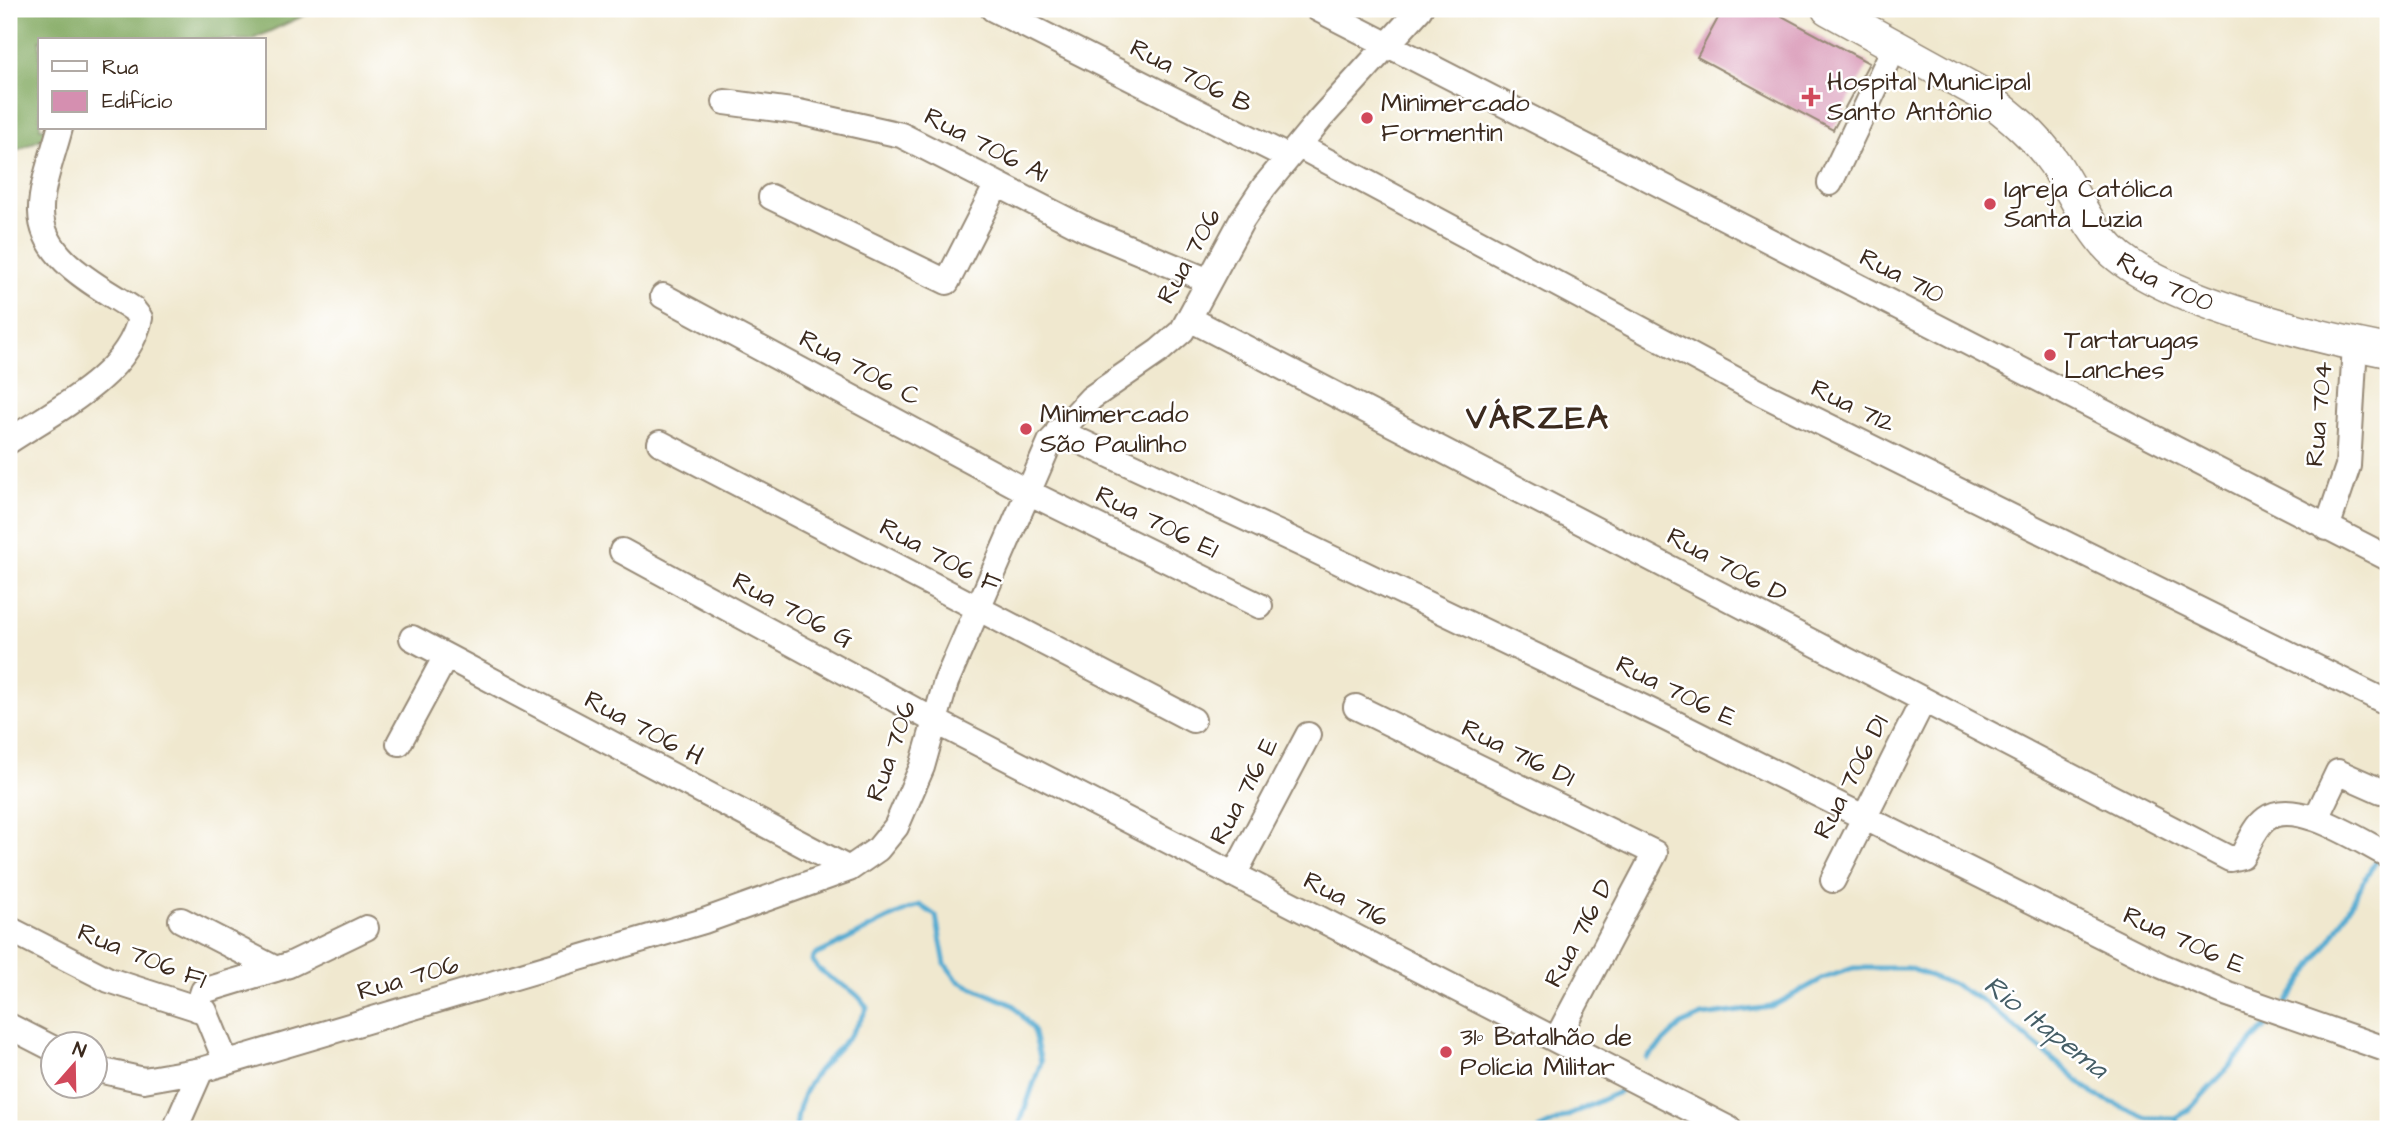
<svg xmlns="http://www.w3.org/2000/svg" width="2397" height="1138" font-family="'Architects Daughter',sans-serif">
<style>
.forest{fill:#82a960;stroke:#5e6a3f;stroke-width:2}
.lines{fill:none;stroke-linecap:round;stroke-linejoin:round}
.stream{stroke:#54abd1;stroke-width:5}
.building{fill:#d58fb0}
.minor-casing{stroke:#968976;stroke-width:28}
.major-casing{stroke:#968976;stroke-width:35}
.minor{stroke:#fff;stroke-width:24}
.major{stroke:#fff;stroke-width:32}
.poi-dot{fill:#d1495b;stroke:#fff;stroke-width:2.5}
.labels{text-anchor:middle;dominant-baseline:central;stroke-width:5;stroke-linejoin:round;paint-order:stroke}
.street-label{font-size:26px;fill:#3b2a1e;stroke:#fff}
.poi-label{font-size:26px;fill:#3b2a1e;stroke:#fff;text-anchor:start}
.water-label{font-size:28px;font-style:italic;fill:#455e66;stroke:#fff}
.district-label{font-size:33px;font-weight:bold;letter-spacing:2px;fill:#3b2a1e;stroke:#fff}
</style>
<rect width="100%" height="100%" fill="#fff"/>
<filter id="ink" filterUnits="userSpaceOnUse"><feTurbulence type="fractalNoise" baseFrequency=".0143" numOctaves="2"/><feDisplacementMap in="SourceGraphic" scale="14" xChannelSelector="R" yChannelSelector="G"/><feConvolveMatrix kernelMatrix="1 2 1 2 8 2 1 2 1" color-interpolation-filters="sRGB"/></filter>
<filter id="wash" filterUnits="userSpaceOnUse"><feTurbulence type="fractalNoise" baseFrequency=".00686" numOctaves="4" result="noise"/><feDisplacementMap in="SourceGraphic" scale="28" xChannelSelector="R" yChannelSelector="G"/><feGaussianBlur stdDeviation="1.57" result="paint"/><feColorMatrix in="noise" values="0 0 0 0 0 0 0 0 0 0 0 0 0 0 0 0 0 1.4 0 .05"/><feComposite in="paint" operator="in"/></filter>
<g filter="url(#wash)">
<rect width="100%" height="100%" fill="#f0e8cf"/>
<path class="forest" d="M9,9H318L251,40H40V128H65L9,154Z"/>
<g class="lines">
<path class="stream" d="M2284,1007L2335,933L2377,858
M1647,1058L1681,1025L1702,1016L1771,1007L1822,979L1853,968H1908L1955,985L1986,1003L2095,1095L2147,1118H2176L2189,1110L2275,1017
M2176,1118L2179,1129
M796,1129C800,1065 844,1058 867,1008C853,983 830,985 812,961L815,955C851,940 883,918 920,905L936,916L945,964L958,981L1013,1005L1033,1029L1041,1062L1018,1129
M1540,1129L1621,1091"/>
</g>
<g id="blocks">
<path class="building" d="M1723,9H1769L1869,63L1833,130L1697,57Z"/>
</g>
</g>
<g filter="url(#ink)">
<use href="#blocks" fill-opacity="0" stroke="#968976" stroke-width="2"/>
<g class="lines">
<g class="minor-casing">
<path id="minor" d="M993,9L1288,157
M1318,9L2388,558
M725,102L799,112L901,135L1089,231L1209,281
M1299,146L1759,392L2388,703
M1830,183L1895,46
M771,197L947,282L997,184
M663,296L1028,492L1260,606
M1190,319L2230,859L2242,856C2249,844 2255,827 2266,819C2295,797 2360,841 2388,855
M1058,431L1306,546L1665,718L2162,966L2228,994L2388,1050
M9,441C54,411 128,376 140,318L133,309C98,285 42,260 41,212C40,188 54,152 60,128
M660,443L1193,720
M2327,528L2348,466L2355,344
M622,551L935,721L1729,1129
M412,638L849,869
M1356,707L1655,853L1556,1040
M399,743L446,656
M2316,818L2338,772L2381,791
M1234,875L1308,735
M1833,880L1923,701
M181,920L276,969
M9,929L109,980L205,1011L226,1062
M197,1009L203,991L289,965L366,928
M9,1026L52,1048
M94,1069L144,1080L201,1070L704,921L849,869L878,849L896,827L922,767L946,682L1050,442L1091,398L1159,351L1182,331L1242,220L1264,187L1320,119L1420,9
M175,1129L201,1070"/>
</g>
<g class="major-casing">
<g id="major">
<path id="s1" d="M1828,9L1982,94C2009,114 2036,136 2055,164C2073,191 2087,225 2110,249C2161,300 2316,337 2388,351"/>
</g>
</g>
<use href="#minor" class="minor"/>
<use href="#major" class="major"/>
</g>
</g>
<g class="poi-dot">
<path d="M1807.5 86.5h7v7h7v7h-7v7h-7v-7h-7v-7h7z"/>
<circle cx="1367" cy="118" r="7"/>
<circle cx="1990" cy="204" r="7"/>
<circle cx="2050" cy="355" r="7"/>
<circle cx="1026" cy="429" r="7"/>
<circle cx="1446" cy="1052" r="7"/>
</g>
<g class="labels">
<g class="street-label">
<text transform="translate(1191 76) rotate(27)">Rua 706 B</text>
<text transform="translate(986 145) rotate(27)">Rua 706 A1</text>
<text transform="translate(1189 256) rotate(-61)">Rua 706</text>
<text transform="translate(1902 276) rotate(27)">Rua 710</text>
<text stroke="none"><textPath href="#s1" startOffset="444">Rua 700</textPath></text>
<text transform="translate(860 368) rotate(28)">Rua 706 C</text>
<text transform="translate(1853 406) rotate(26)">Rua 712</text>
<text transform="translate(2319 414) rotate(-85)">Rua 704</text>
<text transform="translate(1157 522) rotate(26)">Rua 706 E1</text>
<text transform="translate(940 556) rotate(28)">Rua 706 F</text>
<text transform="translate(1727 565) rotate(28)">Rua 706 D</text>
<text transform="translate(793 610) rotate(28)">Rua 706 G</text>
<text transform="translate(1676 691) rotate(26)">Rua 706 E</text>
<text transform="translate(644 728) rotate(28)">Rua 706 H</text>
<text transform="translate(891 751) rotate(-71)">Rua 706</text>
<text transform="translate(1518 753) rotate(26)">Rua 716 D1</text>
<text transform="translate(1851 777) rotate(-63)">Rua 706 D1</text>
<text transform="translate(1244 791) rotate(-62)">Rua 716 E</text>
<text transform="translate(1346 899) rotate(27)">Rua 716</text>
<text transform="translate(1579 933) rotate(-62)">Rua 716 D</text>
<text transform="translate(2184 940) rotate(24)">Rua 706 E</text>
<text transform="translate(142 956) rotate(22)">Rua 706 F1</text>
<text transform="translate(408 978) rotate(-16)">Rua 706</text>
</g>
<g class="poi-label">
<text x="1827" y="82">Hospital Municipal<tspan x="1827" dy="30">Santo Antônio</tspan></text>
<text x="1381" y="103">Minimercado<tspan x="1381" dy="30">Formentin</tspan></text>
<text x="2004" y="189">Igreja Católica<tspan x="2004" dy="30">Santa Luzia</tspan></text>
<text x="2064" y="340">Tartarugas<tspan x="2064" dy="30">Lanches</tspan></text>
<text x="1040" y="414">Minimercado<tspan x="1040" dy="30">São Paulinho</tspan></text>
<text x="1460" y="1037">31º Batalhão de<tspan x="1460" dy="30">Polícia Militar</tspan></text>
</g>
<g class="water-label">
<text transform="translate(2046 1027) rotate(38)">Rio Itapema</text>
</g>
<g class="district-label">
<text x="1538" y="418">VÁRZEA</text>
</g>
</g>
<rect width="2397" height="1138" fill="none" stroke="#fff" stroke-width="35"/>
<rect x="38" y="38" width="228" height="91" fill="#ffffff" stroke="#b1aaa5" stroke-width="2"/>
<rect x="52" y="61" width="35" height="10" fill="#ffffff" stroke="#b1aaa5" stroke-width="2"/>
<text x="102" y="74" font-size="21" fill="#3b2a1e">Rua</text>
<rect x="52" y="91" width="35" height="21" fill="#d58fb0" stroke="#b1aaa5" stroke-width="2"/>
<text x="102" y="108" font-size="21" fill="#3b2a1e">Edifício</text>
<g transform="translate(74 1065) rotate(20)"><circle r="33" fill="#ffffff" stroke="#b1aaa5" stroke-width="2"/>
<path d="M0-5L12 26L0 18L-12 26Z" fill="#d1495b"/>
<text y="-10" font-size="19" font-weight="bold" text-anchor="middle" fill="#3b2a1e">N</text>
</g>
</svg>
